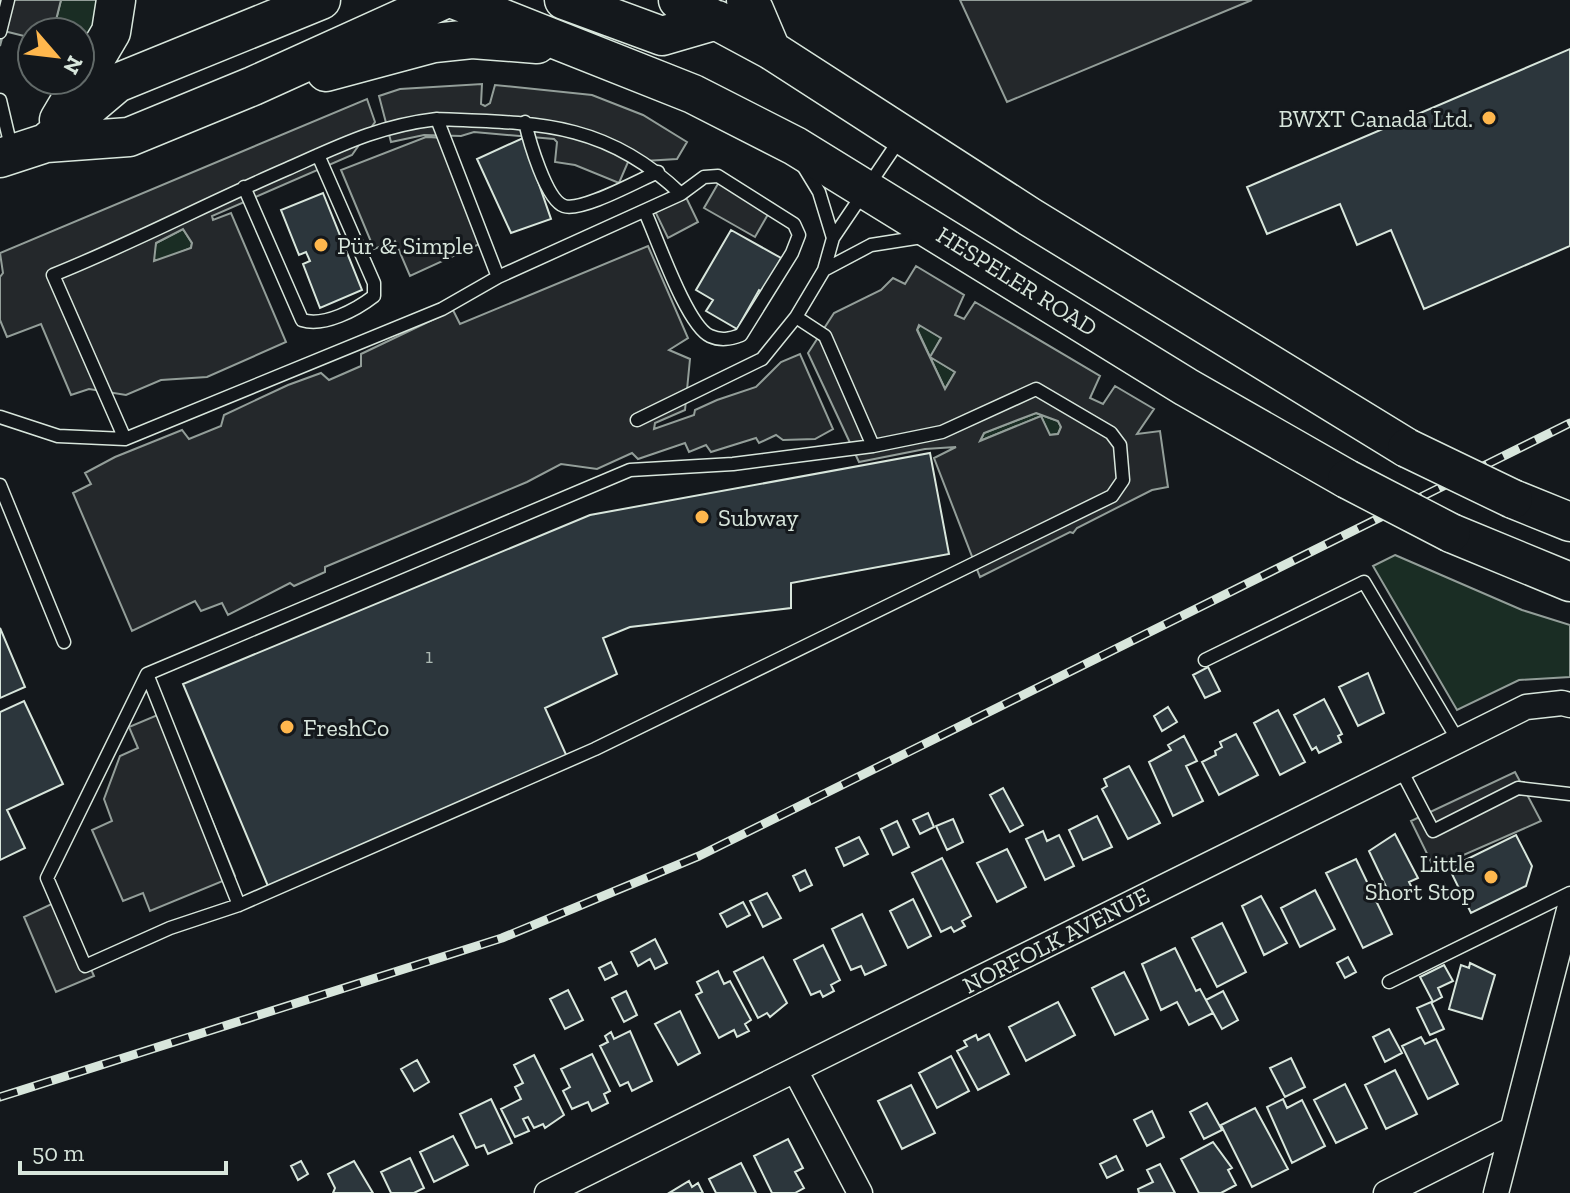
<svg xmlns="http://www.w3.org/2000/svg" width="1570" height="1193" font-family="'Zilla Slab',serif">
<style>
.green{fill:#1a2d24;stroke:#939e99;stroke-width:2}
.parking{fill:#24282b;stroke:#939e99;stroke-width:2;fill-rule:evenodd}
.building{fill:#2c363c;stroke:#d8e6dc;stroke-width:2}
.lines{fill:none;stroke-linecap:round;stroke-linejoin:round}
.service-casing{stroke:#d8e6dc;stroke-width:15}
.minor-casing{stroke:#d8e6dc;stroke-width:27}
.primary-casing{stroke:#d8e6dc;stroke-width:41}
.service{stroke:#14181c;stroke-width:12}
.minor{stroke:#14181c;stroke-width:24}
.primary{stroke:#14181c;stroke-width:38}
.rail-casing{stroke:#d8e6dc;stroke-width:9}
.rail{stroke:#14181c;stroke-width:6;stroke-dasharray:18;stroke-linecap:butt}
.primary-bridge-casing{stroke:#d8e6dc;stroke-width:41;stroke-linecap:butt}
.primary-bridge{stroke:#14181c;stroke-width:38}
.poi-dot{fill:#ffb74d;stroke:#14181c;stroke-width:3}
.labels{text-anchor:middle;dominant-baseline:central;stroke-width:6;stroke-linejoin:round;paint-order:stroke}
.number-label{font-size:20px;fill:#adbab4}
.poi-label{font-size:24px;fill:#d8e6dc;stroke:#14181c;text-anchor:start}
.street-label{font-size:24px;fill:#d8e6dc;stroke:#14181c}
</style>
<rect width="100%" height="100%" fill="#14181c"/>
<path class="green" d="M61,0H99L94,23L80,50V32H53Z
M183,229L192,243L191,248L159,261L152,259L156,243Z
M921,325L941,338L931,357L955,372L945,389L917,329Z
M1036,413L1058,421L1061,427L1058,434L1049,435L1041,416L980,441L984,433Z
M1395,555L1522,610L1570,625V677L1519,680L1457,710L1373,566Z"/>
<path class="parking" d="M0,0H61L53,32H32V38L4,31L0,46Z
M960,0H1252L1007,102Z
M482,84L481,104L485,106L490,103L495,85L592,95L643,115L687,142L677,159L628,162L619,183L575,165L555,162L557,142L554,139L474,132L461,136L424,135L391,142L379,96L400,89Z
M367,99L375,122L352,155L212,216L213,220L231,213L286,342L207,377L161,380L126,395L89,389L71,395L41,324L7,337L0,320V277L3,273L0,253ZM183,229L192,243L191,248L154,261L156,243Z
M426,137L447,138L486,241L410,276L395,241L374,249L341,170Z
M723,175L774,204L755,237L704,208Z
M682,189L698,222L668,238L652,205Z
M648,246L688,338L669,350L690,359L685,410L655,423L654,429L694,415L695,410L717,400L756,387L781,362L800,354L833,429L815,439L783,440L776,435L759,443L756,438L711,452L706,445L689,452L685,443L638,459L632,453L597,469L561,464L527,482L325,567V572L294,586L290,583L228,615L222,603L201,611L195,601L132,631L73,493L91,484L85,473L115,457L182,430L189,439L221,426L224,415L288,385L321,373L329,380L361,366V354L453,310L460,324Z
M916,266L964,295L955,315L964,319L975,302L1100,376L1090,398L1103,404L1115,386L1154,409L1137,434L1160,431L1168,487L1152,490L1077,528L1073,533L1070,532L980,577L934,458L956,447L925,449L859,462L808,353L834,313L881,290L893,278L905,284ZM919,325L941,338L930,357L955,372L945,389L917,330ZM1036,413L1058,421L1061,427L1058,434L1050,435L1041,416L980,441L984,433Z
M167,711L235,876L150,911L143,893L123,901L92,830L112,821L104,799L120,756L138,748L129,727Z
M1515,772L1541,821L1434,868L1411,821Z
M60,900L94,976L56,992L24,917Z"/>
<path class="building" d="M1570,49V246L1424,309L1391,230L1357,245L1340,204L1267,234L1247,187Z
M523,138L551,219L511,233L477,159Z
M323,193L362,290L320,308L303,264L310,261L306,252L299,255L281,210Z
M731,230L781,258L766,294L759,290L737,329L706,311L713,300L696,290Z
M930,453L949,554L791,583V608L630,627L603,638L617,674L545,708L568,759L270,891L183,684L590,515Z
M0,628L25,687L0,698Z
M1208,667L1220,691L1205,698L1193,675Z
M1368,673L1384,713L1358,726L1339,687Z
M1324,699L1342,734L1338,736L1341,742L1319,753L1316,747L1312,750L1294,715Z
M24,701L63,784L7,810L25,848L0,860V712Z
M1168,707L1177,722L1162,731L1154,716Z
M1278,710L1305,762L1280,775L1254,723Z
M1236,734L1258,775L1219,795L1202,762L1216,755L1215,751L1222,747L1220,742Z
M1184,736L1197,761L1186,766L1203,801L1173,816L1149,762L1171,750L1168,745Z
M1129,766L1160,823L1128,839L1102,789L1107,786L1104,779Z
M1003,788L1023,825L1010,832L990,795Z
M928,813L934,827L920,834L913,820Z
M1097,816L1112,847L1083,860L1069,830Z
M953,819L963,842L947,850L936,826Z
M897,821L909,847L893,855L881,829Z
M1043,831L1047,841L1059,835L1074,866L1045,880L1026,839Z
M1395,834L1418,878L1409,882L1412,888L1399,893L1397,889L1389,893L1369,851Z
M1516,835L1532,866L1526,886L1471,913L1449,868Z
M859,837L868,854L844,866L836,848Z
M1007,849L1026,887L997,902L977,863Z
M942,858L971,916L962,921L965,926L954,932L951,927L941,932L912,873Z
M1356,859L1392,934L1363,948L1326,873Z
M805,870L812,885L800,891L793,876Z
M1315,890L1335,929L1300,947L1281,908Z
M767,893L781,918L763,927L750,901Z
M1261,896L1287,943L1264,955L1242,906Z
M913,899L931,936L908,948L890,911Z
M743,902L750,915L727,927L720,914Z
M862,914L886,965L865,975L861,966L851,970L832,929Z
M1222,923L1246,972L1217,987L1192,938Z
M655,939L667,963L655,969L650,959L638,966L631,952Z
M823,945L840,980L831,985L834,991L823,997L820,991L811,995L794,960Z
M1175,948L1196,991L1200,989L1213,1013L1189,1025L1177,1002L1161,1010L1142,964Z
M763,957L787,1003L770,1017L767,1013L758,1018L734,972Z
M1348,957L1356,972L1345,978L1337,963Z
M611,962L617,974L605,980L599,968Z
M1470,963L1495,975L1482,1019L1449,1009L1461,965L1469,968Z
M1444,965L1453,981L1438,988L1442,997L1433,1002L1420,977Z
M718,971L724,984L730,981L751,1020L745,1024L749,1031L737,1037L734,1030L719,1038L696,995L702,992L697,982Z
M1124,972L1148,1019L1115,1035L1092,988Z
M568,990L583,1020L565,1029L550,999Z
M626,991L637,1015L624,1022L612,998Z
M1223,991L1238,1020L1222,1029L1206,1000Z
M1058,1002L1075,1035L1026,1061L1009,1027Z
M1431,1002L1444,1029L1430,1035L1417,1008Z
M680,1011L700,1053L678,1065L655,1024Z
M1389,1029L1402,1053L1385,1062L1373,1037Z
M630,1031L652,1081L632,1091L628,1082L620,1086L600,1046L608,1042L605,1036L611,1032L614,1039Z
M989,1034L1009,1074L978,1090L957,1051L967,1046L964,1041L976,1035L978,1040Z
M1421,1037L1425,1044L1436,1039L1458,1084L1428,1099L1402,1046Z
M592,1054L610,1091L604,1094L608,1103L592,1111L588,1102L572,1109L563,1091L570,1087L561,1069Z
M534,1055L564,1115L545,1128L543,1124L534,1128L528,1117L523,1119L529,1131L515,1137L501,1109L521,1099L515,1087L523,1083L514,1065Z
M951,1056L969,1091L937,1108L919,1073Z
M1291,1058L1305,1087L1285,1097L1270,1068Z
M417,1060L429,1082L414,1091L401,1069Z
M1395,1070L1417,1114L1386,1129L1365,1085Z
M1345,1084L1367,1128L1336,1143L1314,1100Z
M911,1085L935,1133L902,1149L878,1101Z
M491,1099L512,1143L488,1154L484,1145L476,1148L460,1114Z
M1283,1099L1287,1108L1302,1100L1325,1146L1292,1163L1267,1107Z
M1207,1103L1222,1130L1204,1139L1190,1112Z
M1255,1108L1288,1169L1252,1187L1221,1125Z
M1152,1111L1164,1137L1147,1146L1134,1120Z
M453,1136L468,1165L434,1182L420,1152Z
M788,1139L803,1168L795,1172L804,1188L795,1193H772L754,1156Z
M1213,1142L1232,1168L1228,1170L1236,1185L1221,1193H1199L1181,1159Z
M1116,1156L1123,1170L1107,1178L1100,1164Z
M410,1158L424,1188L414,1193H391L381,1172Z
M301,1161L308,1174L298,1180L291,1166Z
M354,1161L373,1193H333L335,1188L328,1174Z
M741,1163L756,1193H716L709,1179Z
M1160,1164L1175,1193H1139L1138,1189L1153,1182L1147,1170Z
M689,1181L692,1187L698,1183L703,1193H669Z"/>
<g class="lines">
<g class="service-casing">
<path id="service" d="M0,32L8,0
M0,100L12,151
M525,122C529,140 546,200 564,206C582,212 639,180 658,172
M802,164L819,192L833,238
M244,187L302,320C324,327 356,310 374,296V283L318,155
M645,212C657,238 687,326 710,336C721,341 730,339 741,335L792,253L799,235L794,224L718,176L704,177L681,194
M824,270L871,245L922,237
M0,417L58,436L125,439L442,309L498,277L681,194C605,121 536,123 437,119
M637,420L762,359L796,317L824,270L833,238L900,139
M125,439L53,275C133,243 208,203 287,169C341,145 378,126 437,119L498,277
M0,485L64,642
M1205,660L1364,582L1459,742
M147,674L630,470L733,464L873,446
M1400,768L1433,831L1518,788L1570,794
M239,905L170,928L85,966L47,878L147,674L239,905L595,749L1112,496L1123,480L1120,445L1111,433L1036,389L942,432L873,446L825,336L796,317
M1389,982L1570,893"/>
</g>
<g class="minor-casing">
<path id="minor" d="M795,1070L860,1193
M547,1193L1526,707L1562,703L1570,705
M1386,1193L1511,1130
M1496,1193L1570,906"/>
</g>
<g class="primary-casing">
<path id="primary" d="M456,0L693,94L795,146L1186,387L1347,479
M564,0L662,36L717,20
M678,0L771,50L1030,217L1407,448
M746,0L754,10L771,50
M326,72L434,43L472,39L537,44
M59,120L111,32L116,0
M46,143L117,83L321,0
M0,158L46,143L129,137L253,86L443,0
M1513,499L1570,522
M1451,533L1570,582"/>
</g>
<use href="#service" class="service"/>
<use href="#minor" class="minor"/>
<use href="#primary" class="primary"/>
<g class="rail-casing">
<path id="rail" d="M0,1097L502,938L699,856L1570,423"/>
</g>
<use href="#rail" class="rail"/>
<g class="primary-bridge-casing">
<path id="primary-bridge" d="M1407,448L1513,499
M1347,479L1451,533"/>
</g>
<use href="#primary-bridge" class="primary-bridge"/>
</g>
<g class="poi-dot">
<circle cx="1489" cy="118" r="8"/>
<circle cx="321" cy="245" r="8"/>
<circle cx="702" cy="517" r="8"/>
<circle cx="287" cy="727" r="8"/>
<circle cx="1491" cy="877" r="8"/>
</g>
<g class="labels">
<g class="number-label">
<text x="429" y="656">1</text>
</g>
<g class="poi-label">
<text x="1473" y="118" text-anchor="end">BWXT Canada Ltd.</text>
<text x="337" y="245">Pür &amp; Simple</text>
<text x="718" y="517">Subway</text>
<text x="303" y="727">FreshCo</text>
<text x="1475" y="863" text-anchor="end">Little<tspan x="1475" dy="28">Short Stop</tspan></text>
</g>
<g class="street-label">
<text transform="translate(1017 281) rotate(32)">HESPELER ROAD</text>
<text transform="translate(1056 940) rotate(-27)">NORFOLK AVENUE</text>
</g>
</g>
<g transform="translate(56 56) rotate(118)"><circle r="38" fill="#14181c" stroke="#626a69" stroke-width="2"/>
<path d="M0-6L14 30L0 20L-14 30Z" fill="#ffb74d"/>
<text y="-12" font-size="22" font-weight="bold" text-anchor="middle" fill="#d8e6dc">N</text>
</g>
<path d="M20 1161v12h206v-12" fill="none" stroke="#d8e6dc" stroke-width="4"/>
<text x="32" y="1161" font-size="24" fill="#d8e6dc" stroke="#14181c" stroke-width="6" paint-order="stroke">50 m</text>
</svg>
